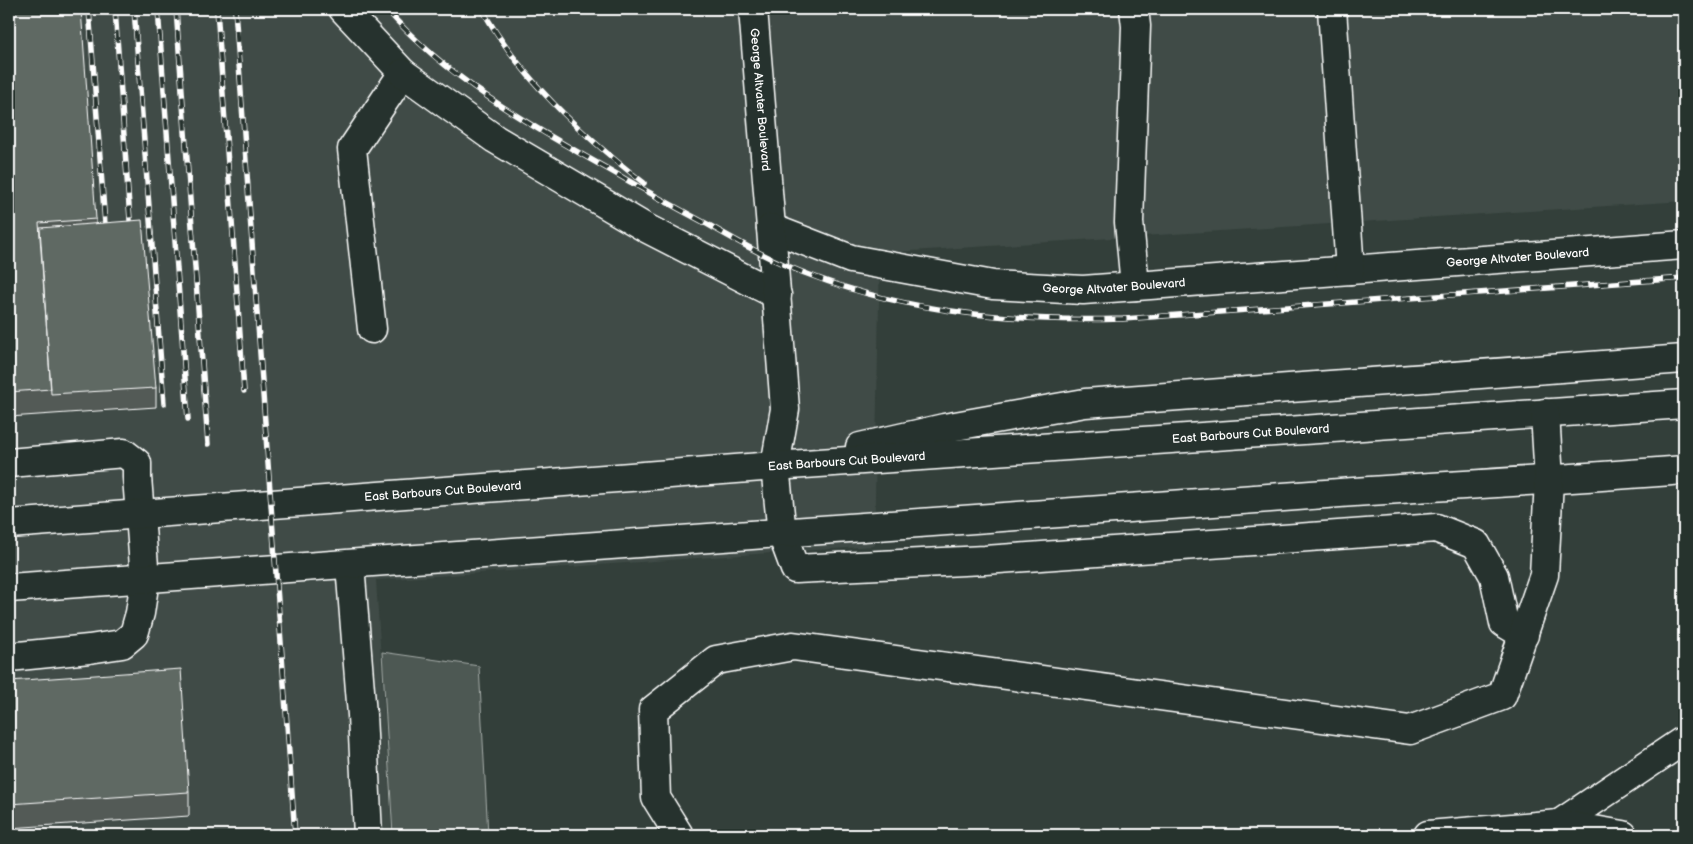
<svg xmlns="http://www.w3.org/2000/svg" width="1693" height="844" font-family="'Balsamiq Sans',sans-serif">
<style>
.built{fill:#404c47}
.green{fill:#4d5853;stroke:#a6aca9}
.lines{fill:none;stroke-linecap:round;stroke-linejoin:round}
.minor-casing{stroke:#fff;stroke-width:31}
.minor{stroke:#26332d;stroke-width:28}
.rail-casing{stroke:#fff;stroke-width:5.5}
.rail{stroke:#26332d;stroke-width:4;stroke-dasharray:11;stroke-linecap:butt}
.wall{fill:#525a56;stroke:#fff}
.building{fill:#5f6964;stroke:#fff}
.labels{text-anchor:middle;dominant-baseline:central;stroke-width:4;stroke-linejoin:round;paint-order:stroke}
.street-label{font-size:12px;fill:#fff;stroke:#26332d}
</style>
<rect width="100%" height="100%" fill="#333f3a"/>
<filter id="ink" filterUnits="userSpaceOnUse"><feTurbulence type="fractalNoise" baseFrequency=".02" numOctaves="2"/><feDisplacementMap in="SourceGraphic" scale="10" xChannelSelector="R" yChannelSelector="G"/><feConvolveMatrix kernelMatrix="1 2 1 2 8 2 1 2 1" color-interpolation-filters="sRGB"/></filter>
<g filter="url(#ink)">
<path class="built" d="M9,9H1684V201L880,253L874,546L376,580L392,835H9Z"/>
<path class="green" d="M382,652L479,666L488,835H393Z"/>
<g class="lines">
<g class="minor-casing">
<g id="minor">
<path d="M343,9L403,73L352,149L372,329"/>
<path id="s1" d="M753,9L771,228L851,259L993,285L1083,290L1684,245"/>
<path d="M1134,9L1136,26L1129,222L1135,286"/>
<path d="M1332,9L1350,270"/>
<path d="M403,73L495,139L646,228L777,295"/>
<path d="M771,228L785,409L775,466L782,534L795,569L985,560L1436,528L1476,544L1494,576L1504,623L1524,635"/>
<path d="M860,447L944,428L1085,403L1684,359"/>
<path d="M9,463L124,453L137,463V477L145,579L140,613L134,634L122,644L89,649L9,657"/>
<path id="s2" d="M9,524L775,466L1684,404"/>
<path d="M350,565L362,715L368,835"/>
<path d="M9,588C438,559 867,526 1297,496C1426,487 1555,480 1684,470"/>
<path d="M1559,824L1684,740"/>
<path d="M679,835L656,798L653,710L716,660L793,646L1410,730L1502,696L1544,575L1549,480L1545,413"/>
<path d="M1428,835L1559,824L1623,835"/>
</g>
</g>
<use href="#minor" class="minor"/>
<g class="rail-casing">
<path id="rail" d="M89,9L106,238
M115,9L131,234
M134,9L164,404
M158,9L188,419
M176,9L208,444
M217,9L244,391
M235,9L295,835
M386,9C447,78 527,124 606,168C639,187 673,206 707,224C740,243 774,262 810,275C912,314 1015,322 1123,319L1684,278
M482,9C521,79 581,134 644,183"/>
</g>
<use href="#rail" class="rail"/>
</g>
<path class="wall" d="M9,9L96,219V224L156,388V407L9,417Z
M9,681L189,792V816L9,828Z"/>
<path class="building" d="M9,9H81L96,219L39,223L51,389L9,392Z
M142,220L156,388L51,394L40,228Z
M181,669L189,792L9,804V681Z"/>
</g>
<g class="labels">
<g class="street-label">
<text stroke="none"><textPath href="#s1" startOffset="91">George Altvater Boulevard</textPath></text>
<text stroke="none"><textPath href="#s1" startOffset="976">George Altvater Boulevard</textPath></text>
<text stroke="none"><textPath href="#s1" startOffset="571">George Altvater Boulevard</textPath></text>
<text stroke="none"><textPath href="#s2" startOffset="1245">East Barbours Cut Boulevard</textPath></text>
<text stroke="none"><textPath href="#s2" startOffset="840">East Barbours Cut Boulevard</textPath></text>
<text stroke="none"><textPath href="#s2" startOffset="435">East Barbours Cut Boulevard</textPath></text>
</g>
</g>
<rect width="1693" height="844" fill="none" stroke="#26332d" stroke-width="30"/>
<rect x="15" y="15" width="1663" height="814" fill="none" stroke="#fff" stroke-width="2" filter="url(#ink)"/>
</svg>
